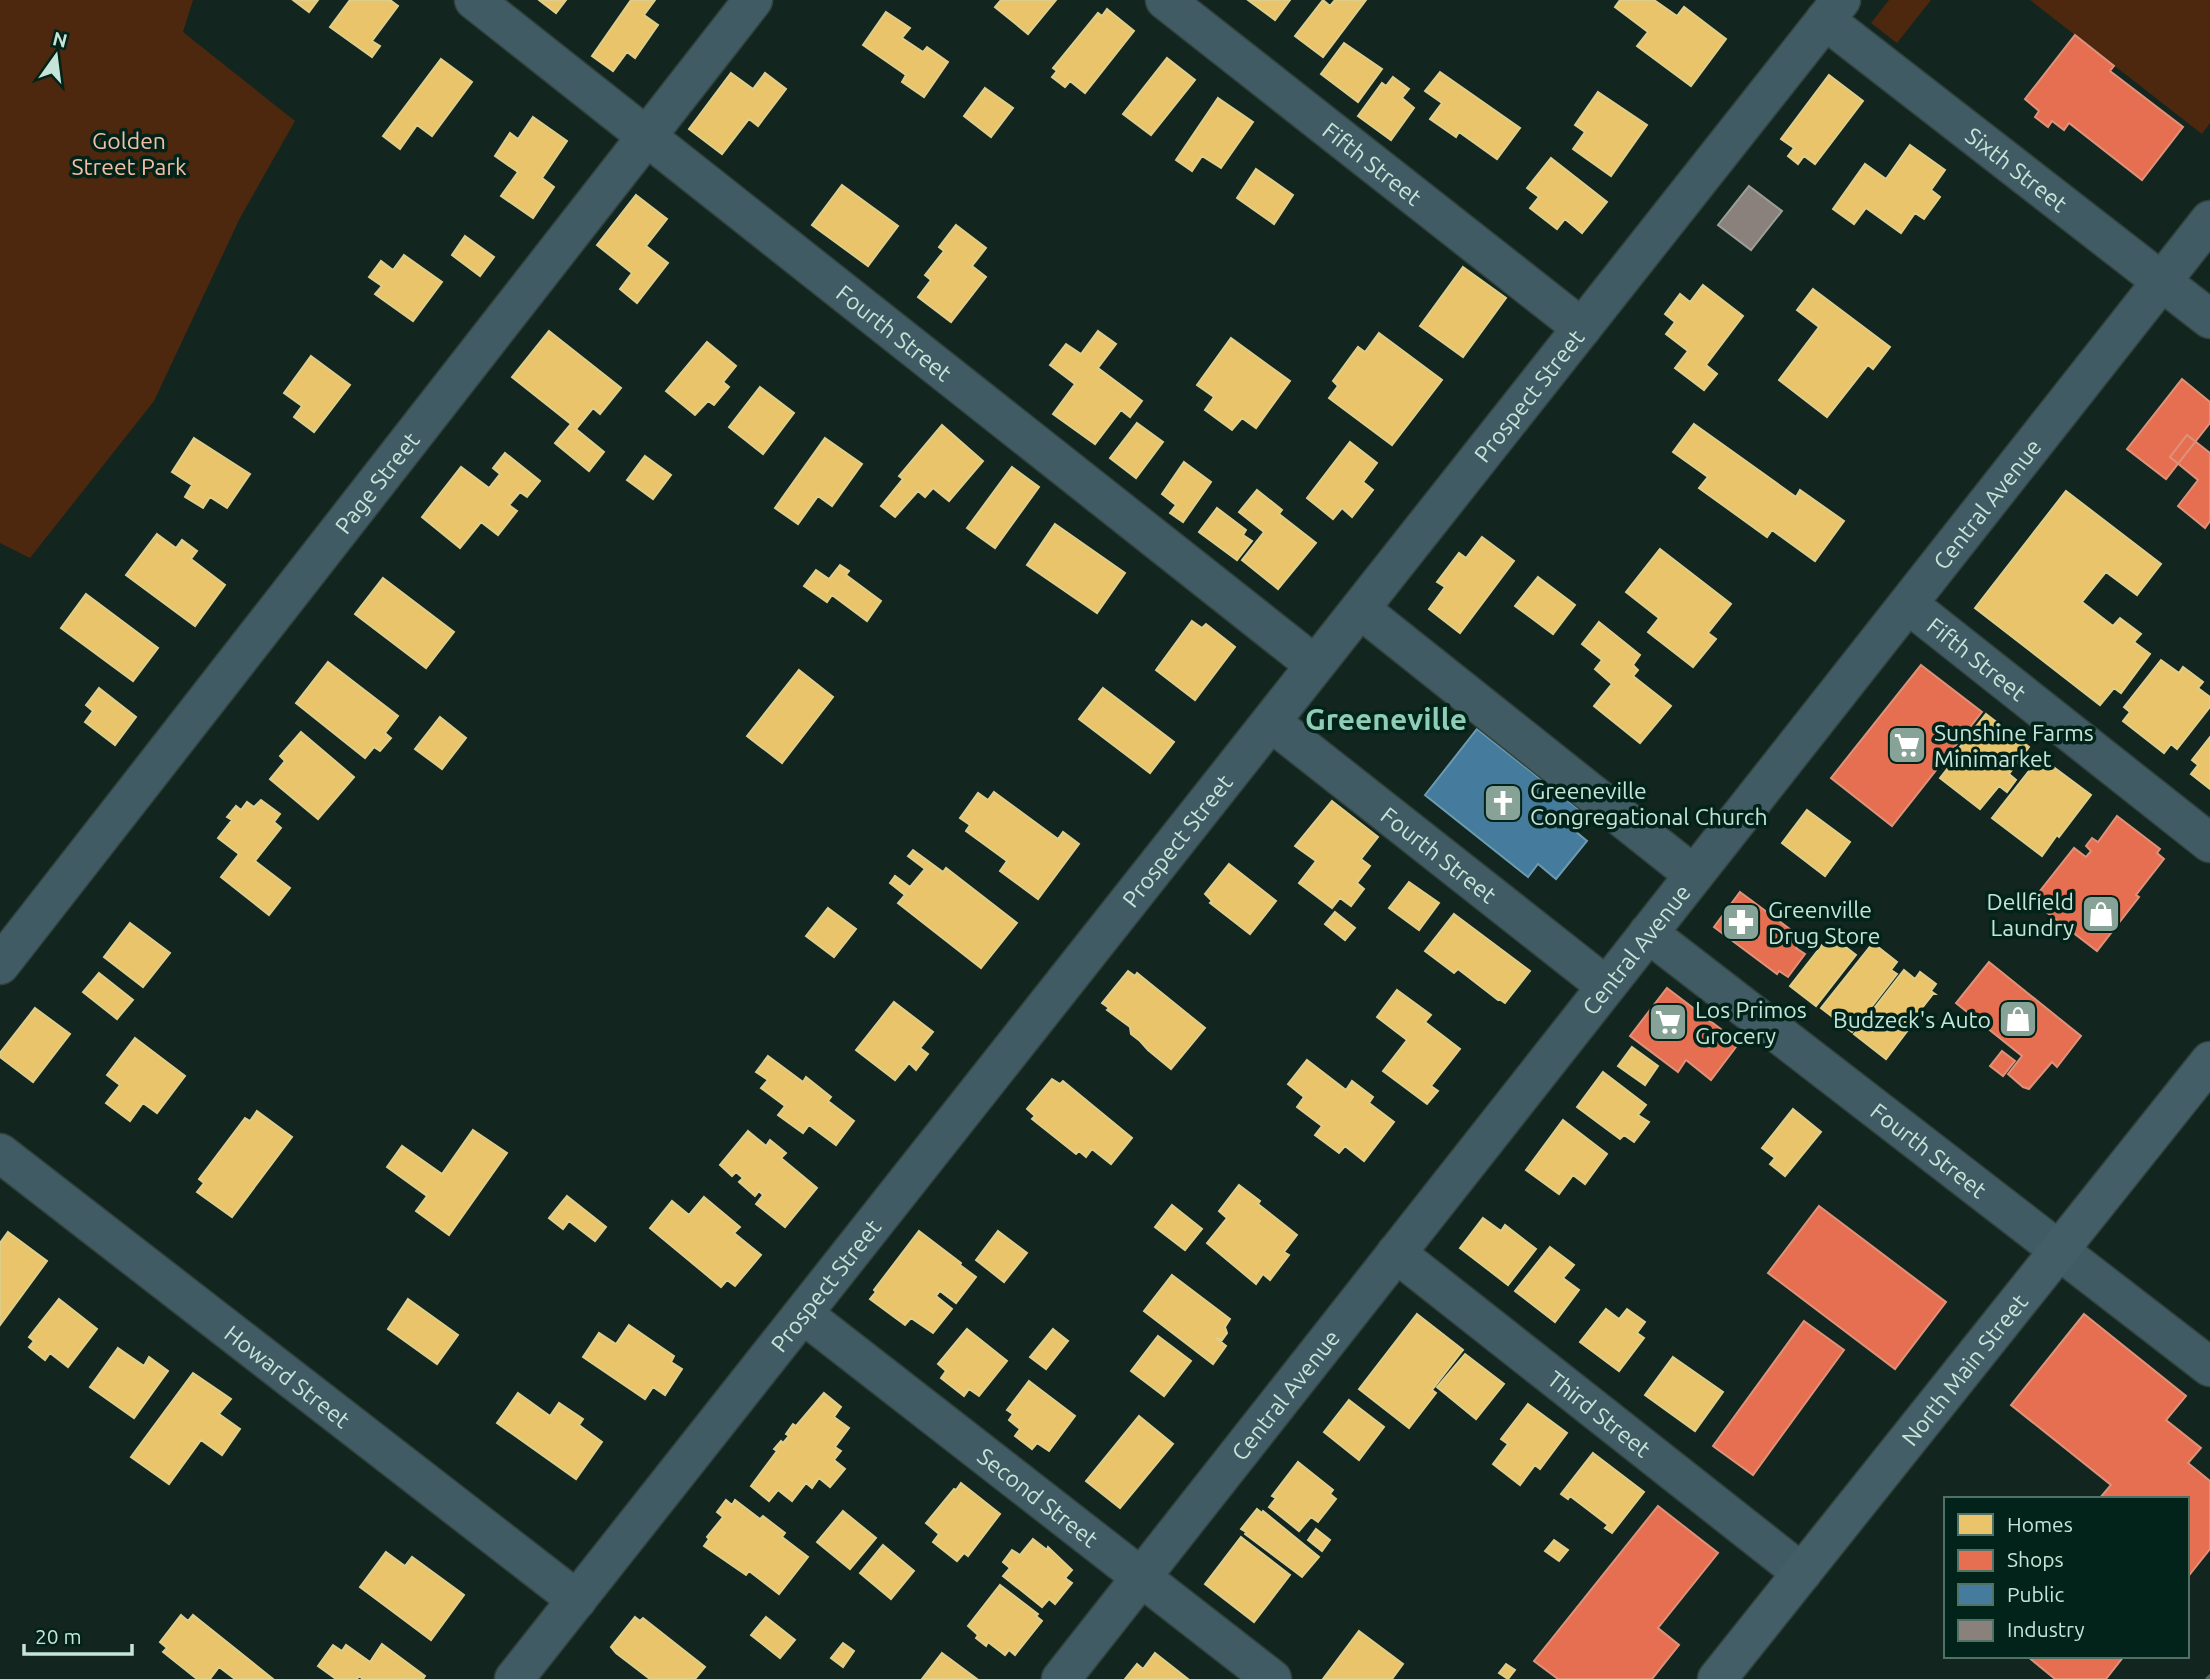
<svg xmlns="http://www.w3.org/2000/svg" width="2210" height="1679" font-family="Ubuntu,sans-serif">
<style>
.green{fill:#4d280f}
.homes{fill:#e9c46a;stroke:#dece8b;stroke-width:2}
.shops{fill:#e76f51;stroke:#dd927a;stroke-width:2}
.public{fill:#457b9d;stroke:#6c9baf;stroke-width:2}
.industry{fill:#8a817c;stroke:#9c9f98;stroke-width:2}
.lines{fill:none;stroke-linecap:round;stroke-linejoin:round}
.street-casing{stroke:#31423c;stroke-width:41}
.secondary-casing{stroke:#31423c;stroke-width:41}
.street{stroke:#405b64;stroke-width:38}
.secondary{stroke:#435e66;stroke-width:38}
.rail{stroke:#4e6266;stroke-width:5}
.labels{text-anchor:middle;dominant-baseline:central;stroke-width:7;stroke-linejoin:round;paint-order:stroke}
.park-label{font-size:23px;fill:#f3c0a6;stroke:#022319}
.street-label{font-size:23px;fill:#c6e5d8;stroke:#022319}
.poi-label{font-size:23px;fill:#c6e5d8;stroke:#022319;text-anchor:start}
.district-label{font-size:30px;font-weight:bold;fill:#8fcdb6;stroke:#022319}
</style>
<rect width="100%" height="100%" fill="#13251f"/>
<path class="green" d="M0,0H193L183,32L295,121L240,218L154,401L30,558L0,543Z
M1889,0H1931L1897,43L1871,23Z
M2030,0H2210V123L2202,134Z"/>
<path class="homes" d="M293,0H318L309,12Z
M350,0H390L398,6L372,41L380,46L372,57L330,27Z
M539,0H566L556,13Z
M631,0H655L644,15L658,25L635,58L627,52L613,71L592,56Z
M1001,0H1056L1028,34L995,7Z
M1248,0H1290L1275,20Z
M1323,0L1330,6L1335,0H1366L1323,57L1295,36Z
M1620,0H1654L1677,16L1684,7L1726,39L1691,86L1637,46L1648,32L1615,7Z
M1107,9L1134,31L1085,93L1070,81L1065,87L1052,77L1057,71L1053,68L1098,13L1102,16Z
M886,12L910,28L902,38L923,52L927,47L948,62L924,97L902,82L906,75L863,45Z
M1344,43L1382,69L1358,102L1321,74Z
M1167,58L1195,80L1151,135L1123,114Z
M441,59L472,82L432,136L417,125L400,149L383,136Z
M1440,72L1520,128L1497,159L1459,132L1456,137L1430,119L1442,103L1425,91Z
M731,73L753,89L765,73L786,89L758,126L749,119L722,154L689,129Z
M1829,75L1863,101L1815,164L1804,156L1798,164L1788,156L1794,148L1781,139Z
M1393,77L1409,89L1402,98L1414,108L1391,140L1358,116L1382,83L1386,86Z
M985,88L1013,108L991,137L964,116Z
M1598,92L1647,125L1611,176L1573,149L1585,132L1575,125Z
M1218,98L1253,122L1221,168L1202,156L1192,171L1176,160Z
M533,117L567,141L542,178L554,187L533,218L501,196L518,172L495,156L510,133L518,139Z
M1910,145L1945,170L1931,190L1940,197L1924,219L1915,213L1901,233L1866,208L1854,224L1833,209L1865,164L1886,179Z
M1551,158L1607,202L1582,233L1565,219L1557,229L1530,208L1539,197L1527,188Z
M1256,169L1293,195L1274,224L1237,198Z
M842,185L898,226L868,266L812,225Z
M636,195L667,219L646,246L668,263L637,303L620,289L632,273L597,245Z
M956,225L986,248L972,266L986,277L951,322L918,297L931,280L925,275L944,251L939,247Z
M465,236L494,257L480,276L452,255Z
M404,255L442,282L413,321L375,294L382,286L369,277L381,261L393,270Z
M1463,267L1506,298L1463,357L1420,326Z
M1703,285L1743,316L1706,365L1717,374L1704,390L1675,368L1688,351L1666,334L1675,322L1665,314L1680,294L1690,302Z
M1813,289L1890,347L1873,369L1868,365L1827,417L1779,380L1819,327L1797,310Z
M549,331L621,388L600,414L593,408L576,429L604,452L589,471L555,443L571,424L512,377Z
M1098,331L1116,344L1098,368L1142,401L1130,417L1121,410L1095,444L1053,414L1075,384L1050,365L1066,344L1081,354Z
M1379,333L1442,380L1392,445L1329,398L1338,386L1333,381L1358,347L1365,352Z
M1231,338L1290,381L1256,428L1242,418L1232,430L1205,410L1214,397L1197,385Z
M707,342L736,366L723,382L729,387L714,405L708,401L695,415L666,391Z
M311,356L350,385L314,432L294,417L302,406L284,393Z
M760,387L794,413L763,454L729,427Z
M1137,423L1163,442L1136,478L1110,458Z
M1694,424L1796,497L1800,490L1844,521L1815,561L1772,530L1767,537L1699,488L1708,477L1673,452Z
M942,425L983,461L949,501L933,488L925,497L918,491L895,517L881,506L903,479L899,476Z
M194,438L250,474L227,508L210,497L203,508L185,497L192,485L172,472Z
M825,438L862,464L832,506L818,496L798,524L775,508Z
M1350,442L1377,463L1363,482L1373,490L1352,517L1342,508L1333,519L1307,498Z
M505,453L540,481L527,497L520,492L509,505L517,511L498,535L481,522L460,548L422,517L461,467L489,488L500,474L493,468Z
M645,456L671,475L653,499L627,480Z
M1184,462L1211,482L1183,522L1170,513L1176,505L1162,494Z
M1012,467L1039,487L995,548L967,528Z
M1257,490L1282,510L1279,514L1316,543L1278,589L1242,560L1264,532L1239,512Z
M2066,491L2161,564L2137,595L2106,572L2082,602L2113,626L2120,618L2141,634L2134,642L2150,654L2121,693L2114,688L2100,705L1975,608Z
M1217,508L1246,530L1243,535L1252,541L1237,560L1199,532Z
M1055,524L1125,573L1097,613L1027,565Z
M157,534L176,548L182,540L197,551L191,559L225,585L195,626L126,575Z
M1482,537L1514,561L1460,633L1429,609L1445,587L1437,582L1459,553L1466,558Z
M1660,549L1731,604L1708,633L1716,639L1693,667L1648,632L1659,618L1626,592Z
M840,565L849,571L846,575L881,601L867,621L832,595L827,602L804,586L816,570L829,579Z
M1538,577L1575,605L1553,634L1515,606Z
M383,578L454,632L426,668L355,614Z
M86,594L158,648L133,681L61,628Z
M1192,621L1202,628L1206,624L1235,647L1195,700L1156,670Z
M1599,622L1640,655L1633,665L1638,670L1633,676L1671,706L1640,743L1594,706L1612,684L1595,669L1602,660L1582,644Z
M2161,660L2179,673L2183,667L2203,682L2198,688L2210,697V707L2177,749L2171,744L2164,753L2123,721L2130,712L2124,707Z
M328,662L398,716L385,733L391,738L380,751L374,747L365,758L296,703Z
M799,670L833,697L782,763L747,736Z
M99,688L136,717L115,745L85,722L93,711L86,705Z
M1103,688L1174,742L1150,773L1079,719Z
M1986,714L2029,747L2009,774L2016,780L2007,792L1999,786L1980,809L1940,778L1955,759L1952,757Z
M440,717L466,738L442,769L415,749Z
M301,732L354,777L318,819L270,779L285,761L280,756Z
M2210,737V789L2191,774L2198,765L2192,760Z
M2040,757L2091,795L2059,837L2057,835L2042,856L1992,818Z
M994,792L1058,839L1063,832L1079,844L1038,899L1000,871L1007,861L966,831L970,825L960,818L978,793L988,800Z
M261,800L280,814L274,822L281,828L255,861L290,888L269,915L221,877L239,854L218,838L232,820L227,817L236,806L241,810L247,802L254,807Z
M1332,801L1378,837L1361,859L1370,866L1357,883L1364,889L1351,906L1340,898L1332,908L1299,883L1316,861L1295,846Z
M1807,810L1850,842L1825,876L1782,843Z
M913,850L943,872L946,868L1017,923L981,968L898,903L905,895L890,883L895,876L910,887L925,869L908,856Z
M1229,864L1276,901L1250,934L1210,903L1212,901L1205,894Z
M1409,882L1439,903L1419,930L1389,908Z
M828,908L856,929L834,957L806,936Z
M1335,912L1355,928L1345,940L1325,924Z
M1454,914L1530,971L1505,1003L1499,999L1498,1000L1458,969L1454,973L1425,951Z
M130,923L170,953L143,987L104,957Z
M1830,935L1856,955L1816,1006L1790,986Z
M1873,943L1897,962L1891,970L1897,974L1852,1032L1821,1008Z
M1904,970L1915,979L1920,972L1936,984L1931,991L1935,994H1933L1915,1017L1917,1018L1886,1059L1854,1034Z
M1128,971L1135,976L1137,973L1205,1028L1171,1069L1148,1050L1140,1041L1131,1034L1130,1027L1107,1010L1109,1008L1102,1003Z
M99,973L133,1000L117,1019L83,992Z
M1397,990L1431,1015L1425,1022L1460,1049L1431,1086L1438,1091L1427,1104L1383,1071L1407,1040L1377,1017Z
M894,1002L933,1032L920,1048L928,1054L916,1070L909,1063L895,1080L856,1050Z
M35,1008L70,1034L33,1082L0,1057V1053Z
M135,1038L185,1076L157,1113L143,1103L130,1121L106,1103L120,1085L107,1075Z
M1632,1047L1658,1066L1645,1085L1618,1066Z
M768,1056L803,1082L806,1077L831,1097L828,1101L854,1121L836,1145L809,1125L803,1133L778,1115L785,1106L761,1088L768,1080L756,1072Z
M1307,1060L1346,1090L1352,1081L1373,1097L1369,1103L1394,1122L1364,1161L1345,1146L1339,1153L1315,1135L1322,1126L1297,1107L1304,1097L1288,1084Z
M1603,1072L1646,1105L1638,1115L1649,1122L1634,1142L1624,1135L1620,1139L1577,1107Z
M1052,1079L1060,1084L1063,1081L1132,1138L1111,1164L1092,1149L1086,1157L1079,1151L1076,1154L1032,1119L1035,1116L1027,1109Z
M1793,1109L1821,1132L1785,1176L1770,1164L1775,1158L1762,1148Z
M257,1111L292,1137L232,1217L197,1192L204,1183L199,1179L245,1118L250,1121Z
M1563,1120L1607,1154L1585,1184L1573,1175L1559,1194L1526,1170Z
M473,1130L507,1153L449,1235L416,1211L427,1196L387,1167L402,1146L442,1174Z
M748,1131L766,1146L770,1140L786,1153L781,1158L817,1188L785,1227L756,1204L763,1195L759,1191L755,1196L739,1182L743,1178L736,1172L732,1176L720,1165Z
M1239,1185L1260,1201L1258,1204L1297,1235L1284,1252L1289,1255L1270,1280L1263,1274L1256,1284L1207,1243L1227,1218L1219,1211Z
M567,1196L606,1227L595,1241L569,1221L563,1229L549,1218Z
M704,1197L740,1227L734,1233L761,1255L735,1286L727,1280L721,1287L650,1228L672,1201L689,1215Z
M1172,1205L1202,1229L1185,1250L1155,1227Z
M1483,1218L1501,1231L1505,1225L1536,1249L1508,1285L1460,1248Z
M919,1231L961,1263L960,1265L976,1277L956,1303L940,1291L936,1296L952,1309L933,1333L911,1318L905,1325L870,1299L876,1292L874,1290Z
M998,1231L1027,1253L1004,1282L976,1260Z
M8,1232L47,1261L0,1325V1243Z
M1550,1247L1574,1265L1563,1278L1579,1290L1555,1322L1515,1291Z
M1172,1275L1230,1319L1225,1327L1227,1333L1222,1340L1216,1338L1226,1346L1213,1364L1144,1311Z
M59,1299L97,1329L68,1367L50,1353L45,1360L29,1347L34,1341L29,1337Z
M408,1299L458,1335L437,1364L388,1329Z
M1606,1309L1619,1319L1627,1309L1645,1322L1637,1333L1644,1338L1619,1371L1580,1342Z
M1417,1314L1463,1350L1432,1390L1436,1393L1409,1428L1359,1389Z
M629,1325L674,1356L671,1362L682,1369L665,1395L653,1387L645,1399L583,1357L599,1333L616,1344Z
M967,1329L1007,1361L979,1396L969,1389L964,1396L941,1378L946,1371L938,1364Z
M1053,1329L1068,1341L1046,1369L1030,1357Z
M1158,1336L1191,1361L1164,1396L1131,1371Z
M118,1348L144,1366L149,1357L168,1371L134,1418L90,1387Z
M1465,1354L1504,1384L1476,1419L1437,1387Z
M1673,1357L1723,1392L1695,1431L1645,1395Z
M193,1373L231,1399L219,1414L240,1429L222,1455L201,1440L169,1484L131,1457Z
M1029,1381L1075,1416L1049,1451L1037,1443L1032,1449L1015,1436L1020,1429L1009,1420L1013,1414L1007,1410Z
M518,1393L550,1416L559,1403L583,1419L579,1425L602,1442L576,1479L497,1423Z
M824,1393L841,1407L834,1417L849,1428L835,1447L841,1451L834,1460L845,1469L830,1487L819,1478L812,1488L806,1483L792,1501L778,1490L769,1501L751,1486L777,1451L774,1449L781,1441L783,1443L789,1436L786,1434L793,1424L796,1426Z
M1349,1400L1384,1427L1359,1460L1324,1432Z
M1528,1404L1567,1433L1540,1469L1535,1465L1520,1485L1493,1464L1508,1444L1501,1439Z
M1139,1416L1173,1444L1120,1508L1086,1481Z
M1593,1453L1644,1492L1612,1533L1605,1528L1608,1525L1570,1496L1568,1499L1561,1494Z
M1298,1462L1333,1490L1330,1494L1336,1499L1318,1522L1311,1517L1299,1531L1269,1507L1276,1498L1272,1496Z
M961,1483L1000,1514L968,1556L964,1553L957,1561L933,1542L939,1534L926,1523L954,1489L956,1490Z
M726,1500L732,1505L735,1500L760,1519L763,1516L785,1533L782,1537L808,1557L779,1594L749,1571L746,1575L704,1546L709,1539L707,1537L723,1517L717,1512Z
M1257,1509L1262,1513L1263,1511L1319,1557L1302,1577L1245,1534L1246,1532L1241,1529Z
M843,1511L876,1538L850,1569L817,1542Z
M1316,1529L1330,1540L1322,1551L1308,1540Z
M1241,1537L1290,1575L1254,1622L1205,1584Z
M1033,1539L1047,1550L1048,1547L1072,1570L1065,1578L1072,1583L1055,1604L1049,1599L1042,1607L1003,1576L1010,1568L1003,1562L1012,1550L1020,1555Z
M1554,1540L1568,1550L1559,1561L1545,1551Z
M883,1545L914,1571L891,1599L860,1573Z
M386,1552L405,1566L412,1557L464,1595L431,1640L360,1587Z
M1000,1585L1038,1614L1036,1616L1042,1621L1015,1655L1009,1650L1005,1655L988,1642L986,1646L976,1638L978,1635L968,1626Z
M181,1615L188,1621L193,1615L273,1679H235L219,1667L210,1679H197L163,1652L167,1648L160,1642Z
M635,1617L640,1621L643,1618L705,1667L695,1679H650L616,1653L611,1647Z
M766,1617L795,1640L780,1658L751,1635Z
M1359,1631L1403,1664L1392,1679H1323Z
M843,1643L854,1651L843,1667L831,1658Z
M382,1644L425,1676L423,1679H363L359,1676L357,1679H336L318,1666L333,1645L342,1651L346,1645L370,1662Z
M942,1653L977,1679H922Z
M1155,1653L1188,1679H1125L1137,1664L1143,1669Z
M1506,1664L1515,1670L1508,1679L1499,1673Z"/>
<path class="shops" d="M2075,35L2114,66L2110,71L2183,127L2142,180L2069,123L2064,130L2052,121L2048,127L2035,117L2039,111L2025,99Z
M2182,379L2210,402V423L2166,479L2127,449Z
M2187,435L2210,453V521L2205,528L2178,506L2198,480L2170,457Z
M1921,665L1982,712L1892,826L1831,778Z
M2117,816L2160,849L2157,853L2164,859L2136,895L2139,897L2097,951L2032,901L2074,848L2086,857L2091,851L2086,846L2092,838L2098,842Z
M1740,892L1803,939L1796,948L1805,954L1788,977L1779,971L1777,974L1714,927Z
M1989,962L2081,1036L2057,1067L2052,1062L2029,1089L2023,1087L2008,1074L2022,1056L1956,1003Z
M1667,988L1739,1043L1711,1080L1686,1060L1678,1072L1630,1036Z
M2002,1051L2015,1061L2003,1076L1990,1066Z
M1819,1206L1946,1302L1895,1369L1768,1273Z
M2084,1314L2186,1396L2166,1420L2201,1448L2188,1463L2210,1481V1549L2187,1578V1499H2099L2111,1485L2011,1405Z
M1804,1321L1844,1350L1753,1475L1713,1446Z
M1658,1506L1718,1553L1658,1628L1679,1645L1652,1679H1558L1534,1661Z
M2027,1656H2124L2106,1679H2055Z"/>
<path class="public" d="M1477,729L1581,811L1569,826L1587,841L1556,879L1538,864L1528,877L1425,795Z"/>
<path class="industry" d="M1749,186L1782,211L1751,250L1718,225Z"/>
<g class="lines">
<g class="street-casing">
<g id="street">
<path id="s1" d="M474,0L1315,665"/>
<path id="s2" d="M1165,0L1582,328"/>
<path id="s3" d="M1825,20L2210,319"/>
<path id="s4" d="M1908,604L2210,843"/>
<path d="M1360,609L1694,875"/>
<path id="s5" d="M1271,722L1606,986"/>
<path id="s6" d="M1648,933L2210,1367"/>
<path id="s7" d="M0,965L753,0"/>
<path id="s8" d="M0,1153L577,1600"/>
<path id="s9" d="M1396,1253L1802,1573"/>
<path id="s10" d="M803,1314L1272,1679"/>
<path id="s11" d="M514,1679L1841,0"/>
<path id="s12" d="M1061,1679L2210,220"/>
</g>
</g>
<g class="secondary-casing">
<g id="secondary">
<path id="s13" d="M1717,1679L2210,1061"/>
</g>
</g>
<use href="#street" class="street"/>
<use href="#secondary" class="secondary"/>
<path class="rail" d="M2208,1679L2210,1677"/>
</g>
<defs>
<g id="supermarket-square" transform="scale(2.0125)"><rect x="-9" y="-9" width="18" height="18" rx="4" fill="#87a297" stroke="#022319"/><path d="M-6-5.5h2.5l.6 2H6L4.5 2H-2.5L-4.4-4H-6ZM-1.5 3.2a1.3 1.3 0 1 0 .1 0ZM3 3.2a1.3 1.3 0 1 0 .1 0Z" fill="#fff"/></g>
<g id="church-square" transform="scale(2.0125)"><rect x="-9" y="-9" width="18" height="18" rx="4" fill="#87a297" stroke="#022319"/><path d="M-1.2-6h2.4v3.5h3.3v2.4h-3.3V6h-2.4V-.1h-3.3v-2.4h3.3Z" fill="#fff"/></g>
<g id="shop-square" transform="scale(2.0125)"><rect x="-9" y="-9" width="18" height="18" rx="4" fill="#87a297" stroke="#022319"/><path d="M-5-2.5h2.3a2.7 3.5 0 0 1 5.4 0H5L5.5 6h-11ZM-1.5-2.5h3a1.5 2.3 0 0 0-3 0Z" fill="#fff"/></g>
<g id="pharmacy-square" transform="scale(2.0125)"><rect x="-9" y="-9" width="18" height="18" rx="4" fill="#87a297" stroke="#022319"/><path d="M-2-6h4v4h4v4h-4v4h-4v-4h-4v-4h4Z" fill="#fff"/></g>
</defs>
<g fill-rule="evenodd">
<use href="#supermarket-square" x="1907" y="745"/>
<use href="#church-square" x="1503" y="803"/>
<use href="#shop-square" x="2101" y="914"/>
<use href="#pharmacy-square" x="1741" y="922"/>
<use href="#shop-square" x="2018" y="1019"/>
<use href="#supermarket-square" x="1668" y="1022"/>
</g>
<g class="labels">
<g class="park-label">
<text x="129" y="140">Golden<tspan x="129" dy="26">Street Park</tspan></text>
</g>
<g class="street-label">
<text stroke="none"><textPath href="#s2" startOffset="264">Fifth Street</textPath></text>
<text stroke="none"><textPath href="#s3" startOffset="243">Sixth Street</textPath></text>
<text stroke="none"><textPath href="#s1" startOffset="536">Fourth Street</textPath></text>
<text stroke="none"><textPath href="#s11" startOffset="1636">Prospect Street</textPath></text>
<text stroke="none"><textPath href="#s7" startOffset="612">Page Street</textPath></text>
<text stroke="none"><textPath href="#s12" startOffset="1496">Central Avenue</textPath></text>
<text stroke="none"><textPath href="#s4" startOffset="88">Fifth Street</textPath></text>
<text stroke="none"><textPath href="#s11" startOffset="1069">Prospect Street</textPath></text>
<text stroke="none"><textPath href="#s5" startOffset="214">Fourth Street</textPath></text>
<text stroke="none"><textPath href="#s12" startOffset="929">Central Avenue</textPath></text>
<text stroke="none"><textPath href="#s6" startOffset="355">Fourth Street</textPath></text>
<text stroke="none"><textPath href="#s11" startOffset="502">Prospect Street</textPath></text>
<text stroke="none"><textPath href="#s13" startOffset="396">North Main Street</textPath></text>
<text stroke="none"><textPath href="#s8" startOffset="364">Howard Street</textPath></text>
<text stroke="none"><textPath href="#s12" startOffset="362">Central Avenue</textPath></text>
<text stroke="none"><textPath href="#s9" startOffset="259">Third Street</textPath></text>
<text stroke="none"><textPath href="#s10" startOffset="298">Second Street</textPath></text>
</g>
<g class="poi-label">
<text x="1934" y="732">Sunshine Farms<tspan x="1934" dy="26">Minimarket</tspan></text>
<text x="1530" y="790">Greeneville<tspan x="1530" dy="26">Congregational Church</tspan></text>
<text x="2074" y="901" text-anchor="end">Dellfield<tspan x="2074" dy="26">Laundry</tspan></text>
<text x="1768" y="909">Greenville<tspan x="1768" dy="26">Drug Store</tspan></text>
<text x="1695" y="1009">Los Primos<tspan x="1695" dy="26">Grocery</tspan></text>
<text x="1991" y="1019" text-anchor="end">Budzeck's Auto</text>
</g>
<g class="district-label">
<text x="1386" y="719">Greeneville</text>
</g>
</g>
<rect x="1944" y="1497" width="245" height="161" fill="#022319" stroke="#507165" stroke-width="2"/>
<rect x="1958" y="1514" width="35" height="21" fill="#e9c46a" stroke="#507165" stroke-width="2"/>
<text x="2007" y="1532" font-size="21" fill="#c6e5d8">Homes</text>
<rect x="1958" y="1550" width="35" height="21" fill="#e76f51" stroke="#507165" stroke-width="2"/>
<text x="2007" y="1567" font-size="21" fill="#c6e5d8">Shops</text>
<rect x="1958" y="1584" width="35" height="21" fill="#457b9d" stroke="#507165" stroke-width="2"/>
<text x="2007" y="1602" font-size="21" fill="#c6e5d8">Public</text>
<rect x="1958" y="1620" width="35" height="21" fill="#8a817c" stroke="#507165" stroke-width="2"/>
<text x="2007" y="1637" font-size="21" fill="#c6e5d8">Industry</text>
<g transform="translate(56 56) rotate(14)" stroke="#022319" stroke-width="5" paint-order="stroke">
<path d="M0-5L12 26L0 18L-12 26Z" fill="#c6e5d8"/>
<text y="-10" font-size="19" font-weight="bold" text-anchor="middle" fill="#c6e5d8">N</text>
</g>
<path d="M24 1644v10h108v-10" fill="none" stroke="#c6e5d8" stroke-width="3.5"/>
<text x="35" y="1644" font-size="21" fill="#c6e5d8" stroke="#022319" stroke-width="5" paint-order="stroke">20 m</text>
</svg>
